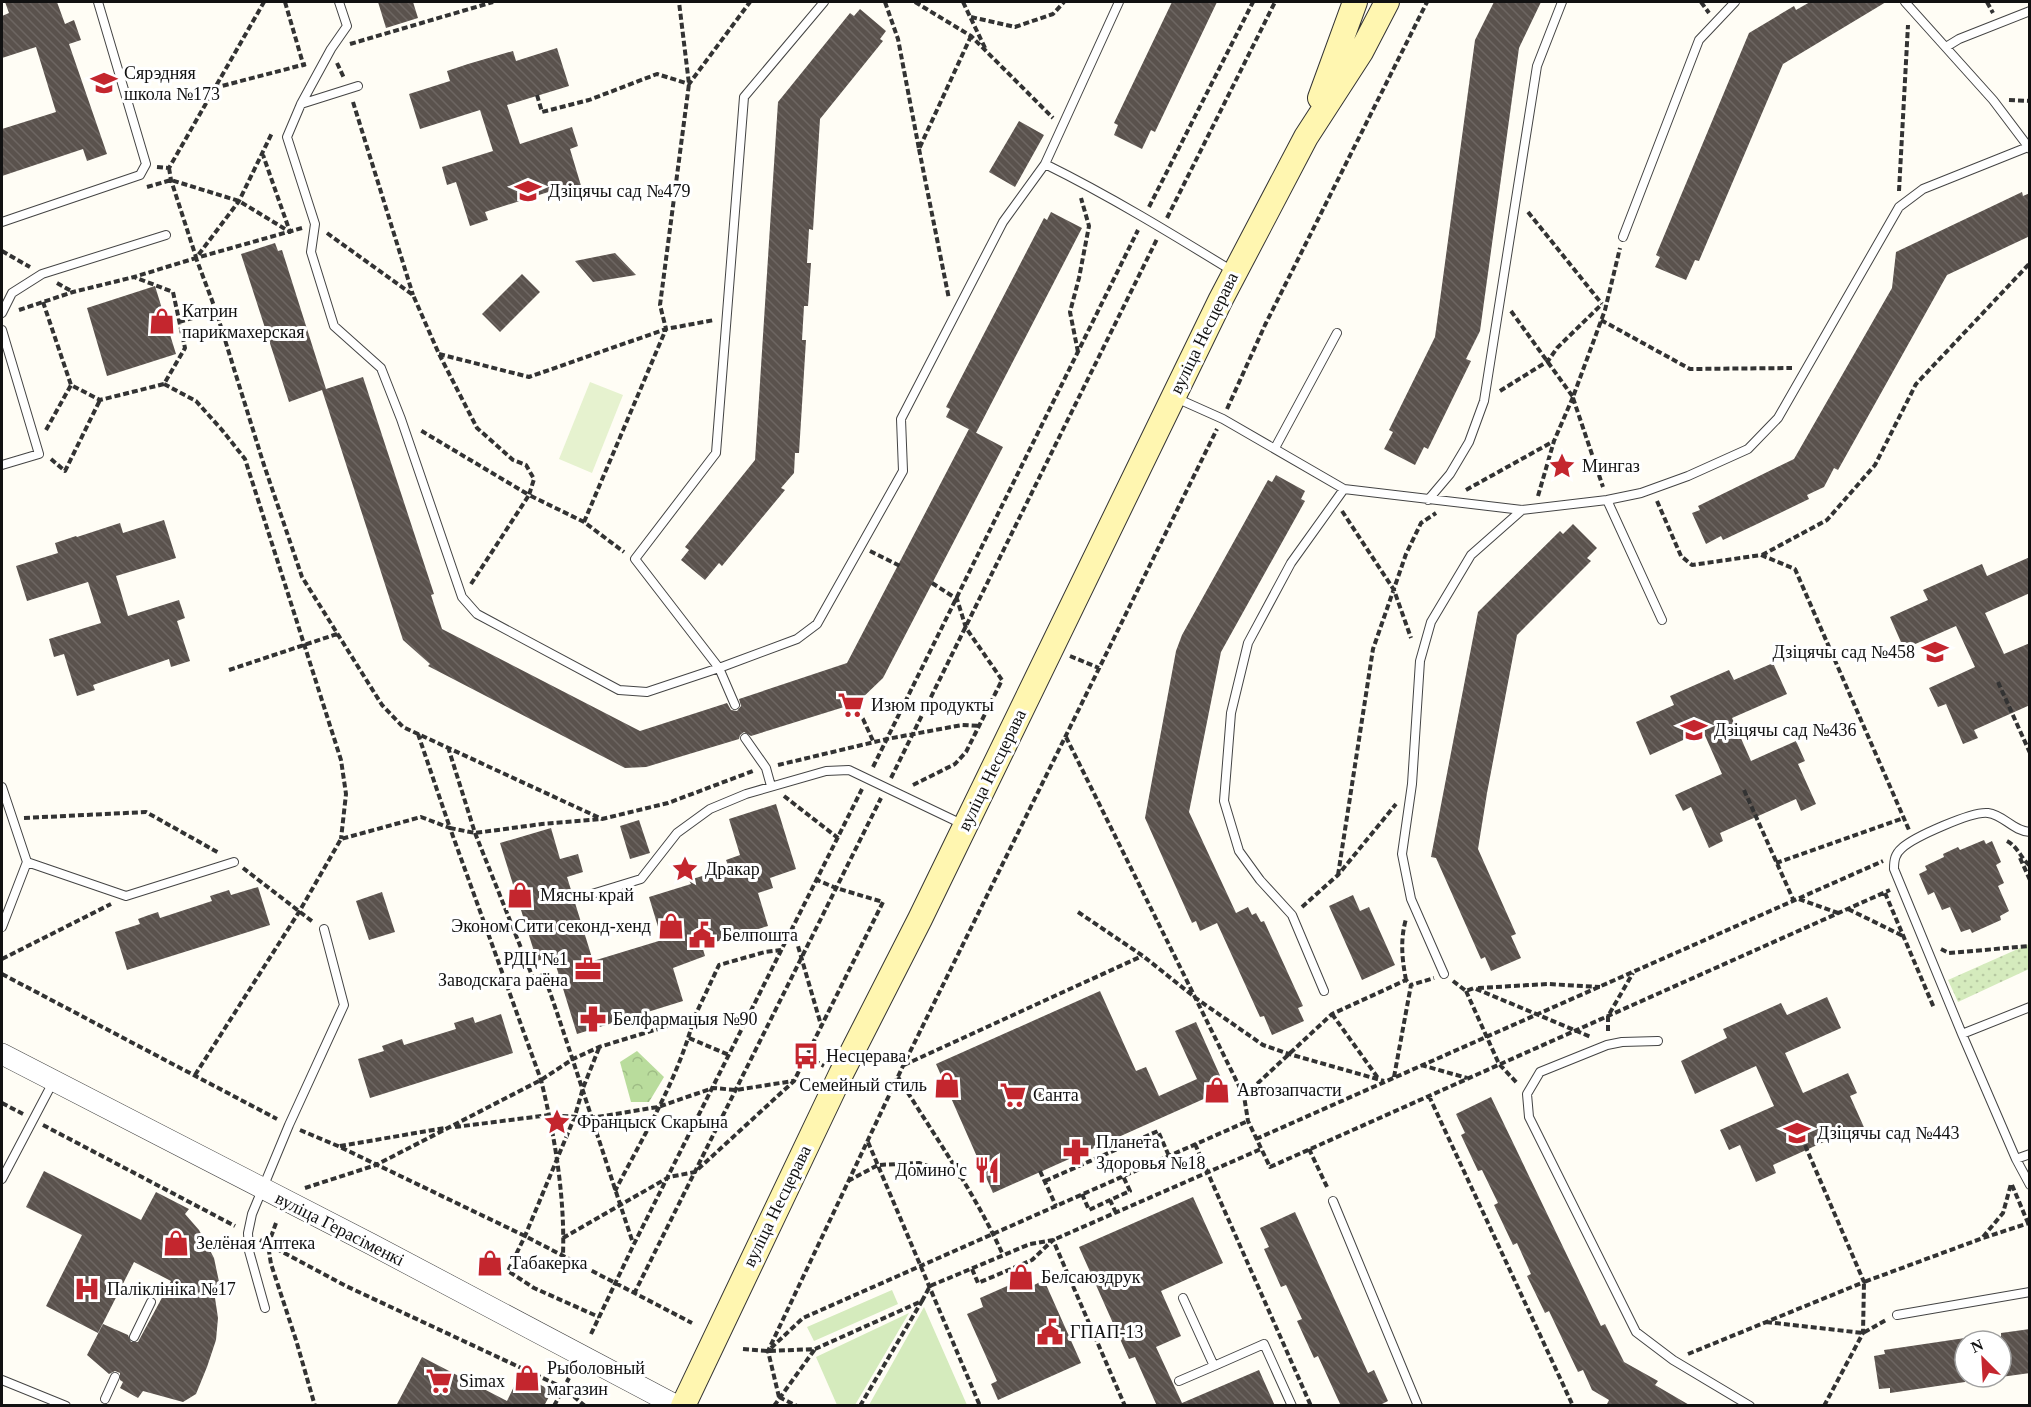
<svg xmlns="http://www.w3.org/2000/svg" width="2031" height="1407" font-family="Georgia,serif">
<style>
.grass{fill:#d5ebbd}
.forest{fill:url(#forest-crowns)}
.park{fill:url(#park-dots)}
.pitch{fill:#e6f2cf}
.building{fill:url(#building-back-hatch)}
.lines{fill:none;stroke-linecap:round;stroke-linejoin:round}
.service-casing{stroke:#444;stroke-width:10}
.tertiary-casing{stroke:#444;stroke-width:22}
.secondary-casing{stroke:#333;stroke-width:26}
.path{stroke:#333;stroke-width:4;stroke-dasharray:6 3;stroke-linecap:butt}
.service{stroke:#fff;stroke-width:8}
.tertiary{stroke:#fff;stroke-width:21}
.secondary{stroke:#fff6b0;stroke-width:24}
.labels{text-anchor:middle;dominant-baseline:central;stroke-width:6;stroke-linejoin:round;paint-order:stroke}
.poi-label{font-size:18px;fill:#111;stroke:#fff;text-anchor:start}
.street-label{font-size:18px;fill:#111;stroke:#fff}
</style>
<defs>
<pattern id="forest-crowns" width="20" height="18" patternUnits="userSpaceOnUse" patternTransform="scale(1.5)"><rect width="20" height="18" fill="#b9dc9c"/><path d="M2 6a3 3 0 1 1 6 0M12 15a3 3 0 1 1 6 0" fill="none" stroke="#9ebc85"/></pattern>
<pattern id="park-dots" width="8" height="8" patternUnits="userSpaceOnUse" patternTransform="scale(1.5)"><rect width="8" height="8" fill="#d5ebbd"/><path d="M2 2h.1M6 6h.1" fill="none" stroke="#b6c8a1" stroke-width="1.8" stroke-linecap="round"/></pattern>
<pattern id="building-back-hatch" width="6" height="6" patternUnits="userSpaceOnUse" patternTransform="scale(1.5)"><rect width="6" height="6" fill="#5a524d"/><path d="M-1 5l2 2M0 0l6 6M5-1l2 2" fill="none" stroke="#6d6662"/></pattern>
</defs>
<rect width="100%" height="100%" fill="#fffdf5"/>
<path class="grass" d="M892,1290L898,1304L814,1341L807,1327Z
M924,1307L967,1405H869Z
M909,1313L855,1405H837L816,1357Z"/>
<path class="forest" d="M637,1051L664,1077L649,1102H631L620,1062Z"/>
<path class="park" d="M2029,944V969L1958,1002L1948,980Z"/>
<path class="pitch" d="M590,382L623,395L592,473L559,459Z"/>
<path class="building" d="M5,2H57L65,24L74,20L81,40L69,44L107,154L87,161L83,149L2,176V129L56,112L36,47L2,58V16L9,13Z
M378,2H413L418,18L386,28Z
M1172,2H1217L1155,132L1151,130L1142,149L1114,135L1118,125L1114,123Z
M1494,2H1541L1519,48L1480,331L1466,359L1471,361L1428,449L1424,447L1415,465L1384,449L1393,432L1389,430L1435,337L1475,40Z
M1810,2H1886L1783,64L1699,261L1695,260L1686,280L1655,267L1660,257L1656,255L1749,33L1794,6L1796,10Z
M860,9L886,31L880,39L883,41L820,119L813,230L809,229L807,263H811L808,306H804L802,340H806L799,453H795L794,473L781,488L785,490L722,566L719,563L705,580L681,560L689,550L685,547L755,460L778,102L850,13L854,16Z
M557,48L569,86L507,105L520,144L572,127L578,146L570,149L582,189L564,195L561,188L485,212L488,220L470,226L456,182L447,185L442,167L493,151L480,110L420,129L409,94L450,81L447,71L468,64L513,51L516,61Z
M1019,121L1044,135L1015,187L989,172Z
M2022,192L2023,196L2030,193V236L1947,275L1838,470L1834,468L1824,487L1807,495L1809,499L1755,525L1723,540L1721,536L1706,544L1692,513L1700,510L1698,506L1794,459L1892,288L1896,252Z
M1051,212L1082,228L976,433L946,417L950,409L946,407L1044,218L1047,220Z
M275,243L278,251L282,250L326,389L363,377L434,594L431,595L442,629L640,731L727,703L731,710L737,711L741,706L739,699L847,663L969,429L1003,447L883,678L857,703L751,736L744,732L740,735L739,739L646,767L625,768L428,666L430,664L403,640L322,390L289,402L241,254Z
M615,253L636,275L593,282L575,261Z
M522,274L540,292L500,332L482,314Z
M155,286L176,354L107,376L87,308Z
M1276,475L1305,491L1301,499L1305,501L1221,652L1189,812L1236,913L1248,907L1252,915L1256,913L1261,922L1264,921L1303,1006L1298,1008L1304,1021L1272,1035L1264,1016L1260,1017L1217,923L1200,931L1196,921L1192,923L1145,818L1176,651L1182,635L1268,480L1272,482Z
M164,520L176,558L116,576L128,616L179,600L185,618L177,621L190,661L171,667L169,659L93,685L95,690L77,696L64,654L54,657L49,639L101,623L88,582L27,601L16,566L58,553L55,543L76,536L77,537L120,523L123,533Z
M1573,524L1597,548L1587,558L1591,561L1517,635L1487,793L1478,849L1516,934L1511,936L1521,958L1491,971L1485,957L1481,959L1436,858L1431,857L1478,612L1560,531L1563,534Z
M2030,557V593L1985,613L2004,654L2030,643V705L1974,730L1978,738L1963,744L1946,704L1938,707L1929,688L1975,667L1956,626L1904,649L1890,617L1928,600L1923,590L1982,564L1987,576Z
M1773,663L1787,694L1732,718L1751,761L1796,741L1805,761L1798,764L1816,804L1801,811L1796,799L1720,833L1723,841L1709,848L1691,807L1683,811L1675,795L1722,774L1703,731L1650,755L1636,722L1674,705L1670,696L1729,670L1734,680Z
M776,804L796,869L770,878L773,888L758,893L768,926L702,946L705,956L673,968L683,1001L577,1034L553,956L537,961L500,843L551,828L560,859L578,854L583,872L567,877L593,961L662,940L649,897L691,884L689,880L729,868L726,860L740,855L729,819Z
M639,820L650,853L630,859L620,826Z
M1984,840L1986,844L1992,841L2001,862L1996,865L2004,883L1998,886L2009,911L2000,916L2001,920L1972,933L1970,929L1961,932L1950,907L1942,910L1934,892L1928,895L1919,874L1927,870L1925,866L1944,857L1943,854L1958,847L1960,850Z
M258,887L270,925L127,970L115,932L140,924L138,919L149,915L158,912L160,918L212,901L210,896L229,890L231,895Z
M382,892L395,932L369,940L356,901Z
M1353,895L1360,911L1369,907L1395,965L1362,980L1329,906Z
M1100,991L1136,1071L1146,1067L1159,1096L1197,1079L1175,1031L1196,1022L1226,1089L993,1193L936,1064Z
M1827,997L1841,1028L1785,1053L1803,1093L1848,1073L1857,1093L1850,1096L1867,1134L1852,1141L1848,1131L1773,1165L1776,1173L1756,1182L1740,1145L1729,1150L1720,1130L1774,1106L1756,1066L1695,1094L1681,1061L1727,1038L1723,1029L1781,1003L1787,1015Z
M501,1014L513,1053L370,1098L358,1059L384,1051L382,1046L402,1039L404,1045L456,1029L454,1023L473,1017L475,1023Z
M1491,1097L1601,1326L1605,1324L1624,1362L1658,1381L1655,1385L1691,1406H1606L1609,1400L1592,1390L1583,1370L1578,1372L1549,1311L1545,1313L1527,1276L1531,1274L1517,1243L1513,1245L1494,1205L1498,1203L1482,1170L1478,1171L1461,1135L1465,1133L1456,1114Z
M44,1171L141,1220L156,1192L189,1209L185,1214L199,1230L214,1258L222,1296L215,1298L218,1318L216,1340L207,1367L196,1394L183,1402L143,1391L138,1398L120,1388L123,1382L120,1380V1373L115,1371L109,1374L87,1355L103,1324L128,1335L131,1342H138L171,1281L134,1262L98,1333L46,1306L82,1235L26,1207Z
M1193,1197L1223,1263L1161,1291L1181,1336L1156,1347L1182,1403L1259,1370L1275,1406H1157L1135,1357L1129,1359L1079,1247Z
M1295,1212L1368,1373L1374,1370L1388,1401L1378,1406H1341L1318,1356L1314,1358L1297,1321L1302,1319L1286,1285L1281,1287L1264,1249L1269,1247L1260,1228Z
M1026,1266L1034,1285L1044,1280L1081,1363L998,1400L991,1384L997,1381L967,1314L983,1307L980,1298L1014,1283L1009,1273Z
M2030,1329V1373L2001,1377V1333Z
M1965,1338V1382L1890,1393V1388L1879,1389L1874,1356L1885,1354L1884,1350Z
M422,1357L507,1401L520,1374L552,1391L544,1406H396Z"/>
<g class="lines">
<g class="service-casing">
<path id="service" d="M339,2L347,26L331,49L301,104L287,137L315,224L311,252L334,326L381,368L401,419L462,597L477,614L619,690L647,692L719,668L735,705
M824,2L744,97L716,453L635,559L719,668L797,639L817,624L903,471L901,419L1003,222L1045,164
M1119,2L1045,164C1110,196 1172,234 1234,272
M1905,2L1993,100L2030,149
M1946,47L1959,39L2030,11
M301,104L358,86
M2,222L140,175L146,164L98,2
M1623,237L1699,40L1735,2
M2,313L12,293L42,274L166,235
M2,330L39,454L2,465
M1176,398L1223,419L1344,489L1522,510L1607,500L1641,493L1688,476L1748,449L1778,418L1899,207L1923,189L2028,147
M1275,448L1337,333
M1428,500L1450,474L1469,442L1484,401L1537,66L1562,2
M1607,500L1662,620
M745,738L766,768L771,786
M2,787L27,862L2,927
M2030,832C2013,831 2004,815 1988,813C1972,811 1914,837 1902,848C1895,854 1894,860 1894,869L1962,1034L2016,1159L2030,1185
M27,862L126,896L234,862
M592,894L641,879L677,833L710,809L746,794L826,771L849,770L962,824
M1444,974L1411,899L1402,854L1412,784L1420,661L1431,622L1471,555L1522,510
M1324,991L1292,915L1260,880L1239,851L1224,801L1231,713L1248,643L1291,563L1344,489
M1962,1034L2030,1007
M1658,1041L1622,1042L1607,1045L1540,1072L1527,1094L1529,1117L1636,1332L1673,1360L1750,1406
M2016,1159L2030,1154
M2,1179L53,1082
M1333,1201L1418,1406
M1183,1298L1214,1366L1264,1344L1292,1406
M265,1308L249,1251L248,1233L252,1214L289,1125L344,1005L324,929
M1897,1315L2030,1292
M134,1337L151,1302
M2,1380L66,1406
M1179,1381L1214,1366
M105,1399L115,1377"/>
</g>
<g class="tertiary-casing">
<path id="tertiary" d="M2,1054L371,1244L677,1406"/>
</g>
<g class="secondary-casing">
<path id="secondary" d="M1320,98L1355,2
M683,1406L841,1074L920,919L1221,299L1306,137L1361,52L1387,2"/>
</g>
<path class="path" d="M285,2L304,67
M885,2L898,39L919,149L971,36
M915,2L971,36L1053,118
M963,2L986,50
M1701,2L1709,13
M1987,2L1993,13
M971,17L1015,27L1053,14L1064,2
M350,44L493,2
M337,63L344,78
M214,88L306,64
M537,95L542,112L589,100L657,74L689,84L750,2
M2009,100L2030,101
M353,102L413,295
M919,149L949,299
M157,167L169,168L264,2
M169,168L171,180L196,257
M147,187L171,180L239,201L290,232L263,155
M1899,191L1908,25
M1149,207L1253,2
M1528,212L1602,304
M1167,218L1275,2
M302,228L196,258L216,311L263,462L302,577L382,705L403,727L602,819
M327,233L413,295L439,354L477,428L513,460L526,465L534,479L529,495L420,430
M2,251L30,267
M57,283L73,292
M43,302L71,385
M19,310L73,292L134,277
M1511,311L1573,397L1605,310L1620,248
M1601,320L1690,369L1792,368
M179,322L216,311
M1078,352L1070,312L1079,278L1089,226L1081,198
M439,354L529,377L666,329L714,320
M164,384L196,401L222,430L245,459L341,760L346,794L341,839
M1500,391L1548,361L1557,348L1602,304
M1573,398L1603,487
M1227,409L1265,325L1427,2
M46,430L71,385L100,400L164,384L185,348L173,292L134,277L196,258L239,201L272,133
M51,459L65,471L100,400
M1466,490L1554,441
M1538,496L1554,441L1573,397
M1657,501L1681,556L1692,565L1761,555L1795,569L1909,830
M1342,511L1394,590L1411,638
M584,522L666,329L660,305L689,84L679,2
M870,551L902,567
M1762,555L1827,520L1875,465L1916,384L2030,263
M471,584L529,495L584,522L624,552
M1070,656L1099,668
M229,670L337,634
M1998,682L2030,753
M851,705L863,719L874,743
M418,734L450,828L475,833L542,824L602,819L668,803L753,771
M1066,737L1244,1096L1248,1121L1270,1167L1890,890
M448,747L475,833L533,978L544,975C575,1064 603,1154 633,1243
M778,765L887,739L962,725L980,726
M873,767L1138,230
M891,778L1157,239
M913,785L955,764L966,752L1002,680L966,628L957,599L932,583
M1744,790L1793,899
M784,796L838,838
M24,818L146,812L219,853
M2007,841C2018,847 2020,857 2030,866
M2020,858L2030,880
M1776,863L1904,818
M243,868L313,922
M1338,875L1373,649L1406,554L1421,523L1436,513
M1885,893L1934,1008
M1799,899L1838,913
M1302,907L1338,875L1396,804
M1848,909L1903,936
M1078,912L1143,956L1197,999L1263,1045L1289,1054L1384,1081
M793,929L821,1025
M1941,949L1949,953L2030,946
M2,959L111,904
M2,974L277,1119
M1406,980C1402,959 1400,940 1406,919
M1453,981L1466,991L1474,988L1591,1037
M1478,988L1548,984L1600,987
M1466,991L1499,1064L1518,1084
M1332,1014L1378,1078
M694,1018L719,965L765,952L781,950
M1608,1031V1016L1633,973
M689,1038L729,1055
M599,1048L583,1088L575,1116L525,1236L508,1271L534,1288L599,1317
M806,1056L824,1066
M904,1065L1142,956
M1421,1065L1467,1078
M195,1075L299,912L341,839L421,817L450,828L541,1080C555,1137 565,1197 563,1255
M898,1077C934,1135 975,1193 1003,1255
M1394,1077L1411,985L1434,978
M1244,1096L1332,1014L1406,980L1411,985
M1429,1096L1573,1406
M2,1103L23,1114
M43,1125L235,1226
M455,1127L550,1115L591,1118L658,1107L713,1088L736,1090L793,1081
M300,1130L338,1146L525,1236L692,1323
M1256,1139L1883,861
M868,1142L980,1406
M1195,1144L1311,1406
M340,1146L445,1128
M1309,1149L1328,1189
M1040,1171L1056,1206
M848,1181L878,1165L919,1163L960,1177
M1045,1181L1158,1131L1169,1156
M2012,1185L2028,1223
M305,1188L376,1165L541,1080L573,1059L599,1047L694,1018C678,1079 644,1135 615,1191
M1082,1194L1089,1210L1110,1200
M1116,1213L1110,1200L1130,1191L1123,1176
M276,1223L268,1245L271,1264L296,1340L315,1406
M1983,1237L2003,1213L2011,1184
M563,1238L669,1177L695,1172L794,1081L883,902L836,888L817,880
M260,1240L346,1286L564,1388L585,1406
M972,1269L978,1283L1032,1260L1053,1240L1125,1406
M634,1294L881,798
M1766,1322L1863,1333L1886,1320
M591,1334L634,1244L862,789
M771,1348L803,1318L1248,1121
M743,1349L768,1351L815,1349L922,1301L930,1286L1030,1244L1053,1240L1261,1149
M1688,1354L1864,1282L1795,1122
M779,1397L768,1351L903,1066L1217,429
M779,1397L797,1406
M554,1406L569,1378
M774,1406L815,1349
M860,1406L922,1301
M1824,1406L1863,1333L1864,1282L1983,1238L2029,1223"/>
<use href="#service" class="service"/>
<use href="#tertiary" class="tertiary"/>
<use href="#secondary" class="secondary"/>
</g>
<defs>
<g id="school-bare" transform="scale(2.07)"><path d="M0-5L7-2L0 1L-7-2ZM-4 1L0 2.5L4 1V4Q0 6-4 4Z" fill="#c4262e" stroke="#fff" stroke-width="2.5" paint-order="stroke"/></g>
<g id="shop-bare" transform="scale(2.07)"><path d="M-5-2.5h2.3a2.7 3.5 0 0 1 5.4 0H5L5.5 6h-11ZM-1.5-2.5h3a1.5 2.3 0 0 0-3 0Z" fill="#c4262e" stroke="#fff" stroke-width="2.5" paint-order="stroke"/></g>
<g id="sight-bare" transform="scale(2.07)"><path d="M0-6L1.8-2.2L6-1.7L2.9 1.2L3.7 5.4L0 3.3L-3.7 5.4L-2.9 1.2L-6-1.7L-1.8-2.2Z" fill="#c4262e" stroke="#fff" stroke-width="2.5" paint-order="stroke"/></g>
<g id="supermarket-bare" transform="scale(2.07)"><path d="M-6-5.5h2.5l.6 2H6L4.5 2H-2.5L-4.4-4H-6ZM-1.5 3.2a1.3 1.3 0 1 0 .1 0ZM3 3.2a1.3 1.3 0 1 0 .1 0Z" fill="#c4262e" stroke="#fff" stroke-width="2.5" paint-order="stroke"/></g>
<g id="civic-bare" transform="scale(2.07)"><path d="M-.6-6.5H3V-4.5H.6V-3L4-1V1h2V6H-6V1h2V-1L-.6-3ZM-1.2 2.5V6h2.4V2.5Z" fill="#c4262e" stroke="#fff" stroke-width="2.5" paint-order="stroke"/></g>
<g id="office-bare" transform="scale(2.07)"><path d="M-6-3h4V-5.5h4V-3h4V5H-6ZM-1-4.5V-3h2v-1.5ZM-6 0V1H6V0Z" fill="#c4262e" stroke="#fff" stroke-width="2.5" paint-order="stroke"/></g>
<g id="pharmacy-bare" transform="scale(2.07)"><path d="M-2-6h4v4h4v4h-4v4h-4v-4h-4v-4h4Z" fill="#c4262e" stroke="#fff" stroke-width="2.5" paint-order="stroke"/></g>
<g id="bus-bare" transform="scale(2.07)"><path d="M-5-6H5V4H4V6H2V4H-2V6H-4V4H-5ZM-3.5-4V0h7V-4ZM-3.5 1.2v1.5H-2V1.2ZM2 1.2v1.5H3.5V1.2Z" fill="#c4262e" stroke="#fff" stroke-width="2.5" paint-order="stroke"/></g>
<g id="restaurant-bare" transform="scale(2.07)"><path d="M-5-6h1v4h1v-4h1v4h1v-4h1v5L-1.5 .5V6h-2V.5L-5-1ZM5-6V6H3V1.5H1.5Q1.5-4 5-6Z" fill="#c4262e" stroke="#fff" stroke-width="2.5" paint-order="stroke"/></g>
<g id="hospital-bare" transform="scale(2.07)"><path d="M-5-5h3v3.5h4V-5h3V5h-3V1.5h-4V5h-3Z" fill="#c4262e" stroke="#fff" stroke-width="2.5" paint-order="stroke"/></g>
</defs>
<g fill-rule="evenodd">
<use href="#school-bare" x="104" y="83"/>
<use href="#school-bare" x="528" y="191"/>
<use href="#shop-bare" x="162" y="321"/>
<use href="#sight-bare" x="1562" y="466"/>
<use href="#school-bare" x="1935" y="652"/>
<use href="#supermarket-bare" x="851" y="705"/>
<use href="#school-bare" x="1694" y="730"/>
<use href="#sight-bare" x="685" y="869"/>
<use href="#shop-bare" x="520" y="895"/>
<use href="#shop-bare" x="671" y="926"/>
<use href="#civic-bare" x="702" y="935"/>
<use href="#office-bare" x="588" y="969"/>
<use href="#pharmacy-bare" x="593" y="1019"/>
<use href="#bus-bare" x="806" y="1056"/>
<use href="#shop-bare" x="947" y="1085"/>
<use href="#shop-bare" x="1217" y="1090"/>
<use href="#supermarket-bare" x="1013" y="1095"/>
<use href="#sight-bare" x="557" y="1122"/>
<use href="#school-bare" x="1797" y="1133"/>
<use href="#pharmacy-bare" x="1076" y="1152"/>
<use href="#restaurant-bare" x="987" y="1170"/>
<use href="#shop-bare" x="176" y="1243"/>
<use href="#shop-bare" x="490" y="1263"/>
<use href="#shop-bare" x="1021" y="1277"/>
<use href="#hospital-bare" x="87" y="1289"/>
<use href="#civic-bare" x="1050" y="1332"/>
<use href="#shop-bare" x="527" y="1378"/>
<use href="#supermarket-bare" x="439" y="1381"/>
</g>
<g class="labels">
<g class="poi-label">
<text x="124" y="73">Сярэдняя<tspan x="124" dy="21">школа №173</tspan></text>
<text x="548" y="191">Дзіцячы сад №479</text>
<text x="182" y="311">Катрин<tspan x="182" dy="21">парикмахерская</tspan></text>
<text x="1582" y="466">Мингаз</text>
<text x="1915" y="652" text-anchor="end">Дзіцячы сад №458</text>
<text x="871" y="705">Изюм продукты</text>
<text x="1714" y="730">Дзіцячы сад №436</text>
<text x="705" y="869">Дракар</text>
<text x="540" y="895">Мясны край</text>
<text x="651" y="926" text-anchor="end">Эконом Сити секонд-хенд</text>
<text x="722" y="935">Белпошта</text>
<text x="568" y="959" text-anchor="end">РДЦ №1<tspan x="568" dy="21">Заводскага раёна</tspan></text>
<text x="613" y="1019">Белфармацыя №90</text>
<text x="826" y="1056">Несцерава</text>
<text x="927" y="1085" text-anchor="end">Семейный стиль</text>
<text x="1237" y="1090">Автозапчасти</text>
<text x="1033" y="1095">Санта</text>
<text x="577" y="1122">Францыск Скарына</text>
<text x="1817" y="1133">Дзіцячы сад №443</text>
<text x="1096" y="1142">Планета<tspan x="1096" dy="21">Здоровья №18</tspan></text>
<text x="967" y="1170" text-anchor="end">Домино'c</text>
<text x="196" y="1243">Зелёная Аптека</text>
<text x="510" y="1263">Табакерка</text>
<text x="1041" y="1277">Белсаюздрук</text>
<text x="107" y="1289">Паліклініка №17</text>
<text x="1070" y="1332">ГПАП-13</text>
<text x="547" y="1368">Рыболовный<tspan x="547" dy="21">магазин</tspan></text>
<text x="459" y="1381">Simax</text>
</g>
<g class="street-label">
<text transform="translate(1204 333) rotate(-64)">вуліца Несцерава</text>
<text transform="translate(992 770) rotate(-64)">вуліца Несцерава</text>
<text transform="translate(777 1206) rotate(-64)">вуліца Несцерава</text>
<text transform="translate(340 1229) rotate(27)">вуліца Герасіменкі</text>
</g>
</g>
<rect width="2031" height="1407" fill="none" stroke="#111111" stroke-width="6"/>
<g transform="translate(1983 1359) rotate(336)"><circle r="28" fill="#ffffff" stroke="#a0a0a0" stroke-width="1.5"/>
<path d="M0-4.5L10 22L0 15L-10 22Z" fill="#c4262e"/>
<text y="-9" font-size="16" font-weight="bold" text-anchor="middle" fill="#111111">N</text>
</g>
</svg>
